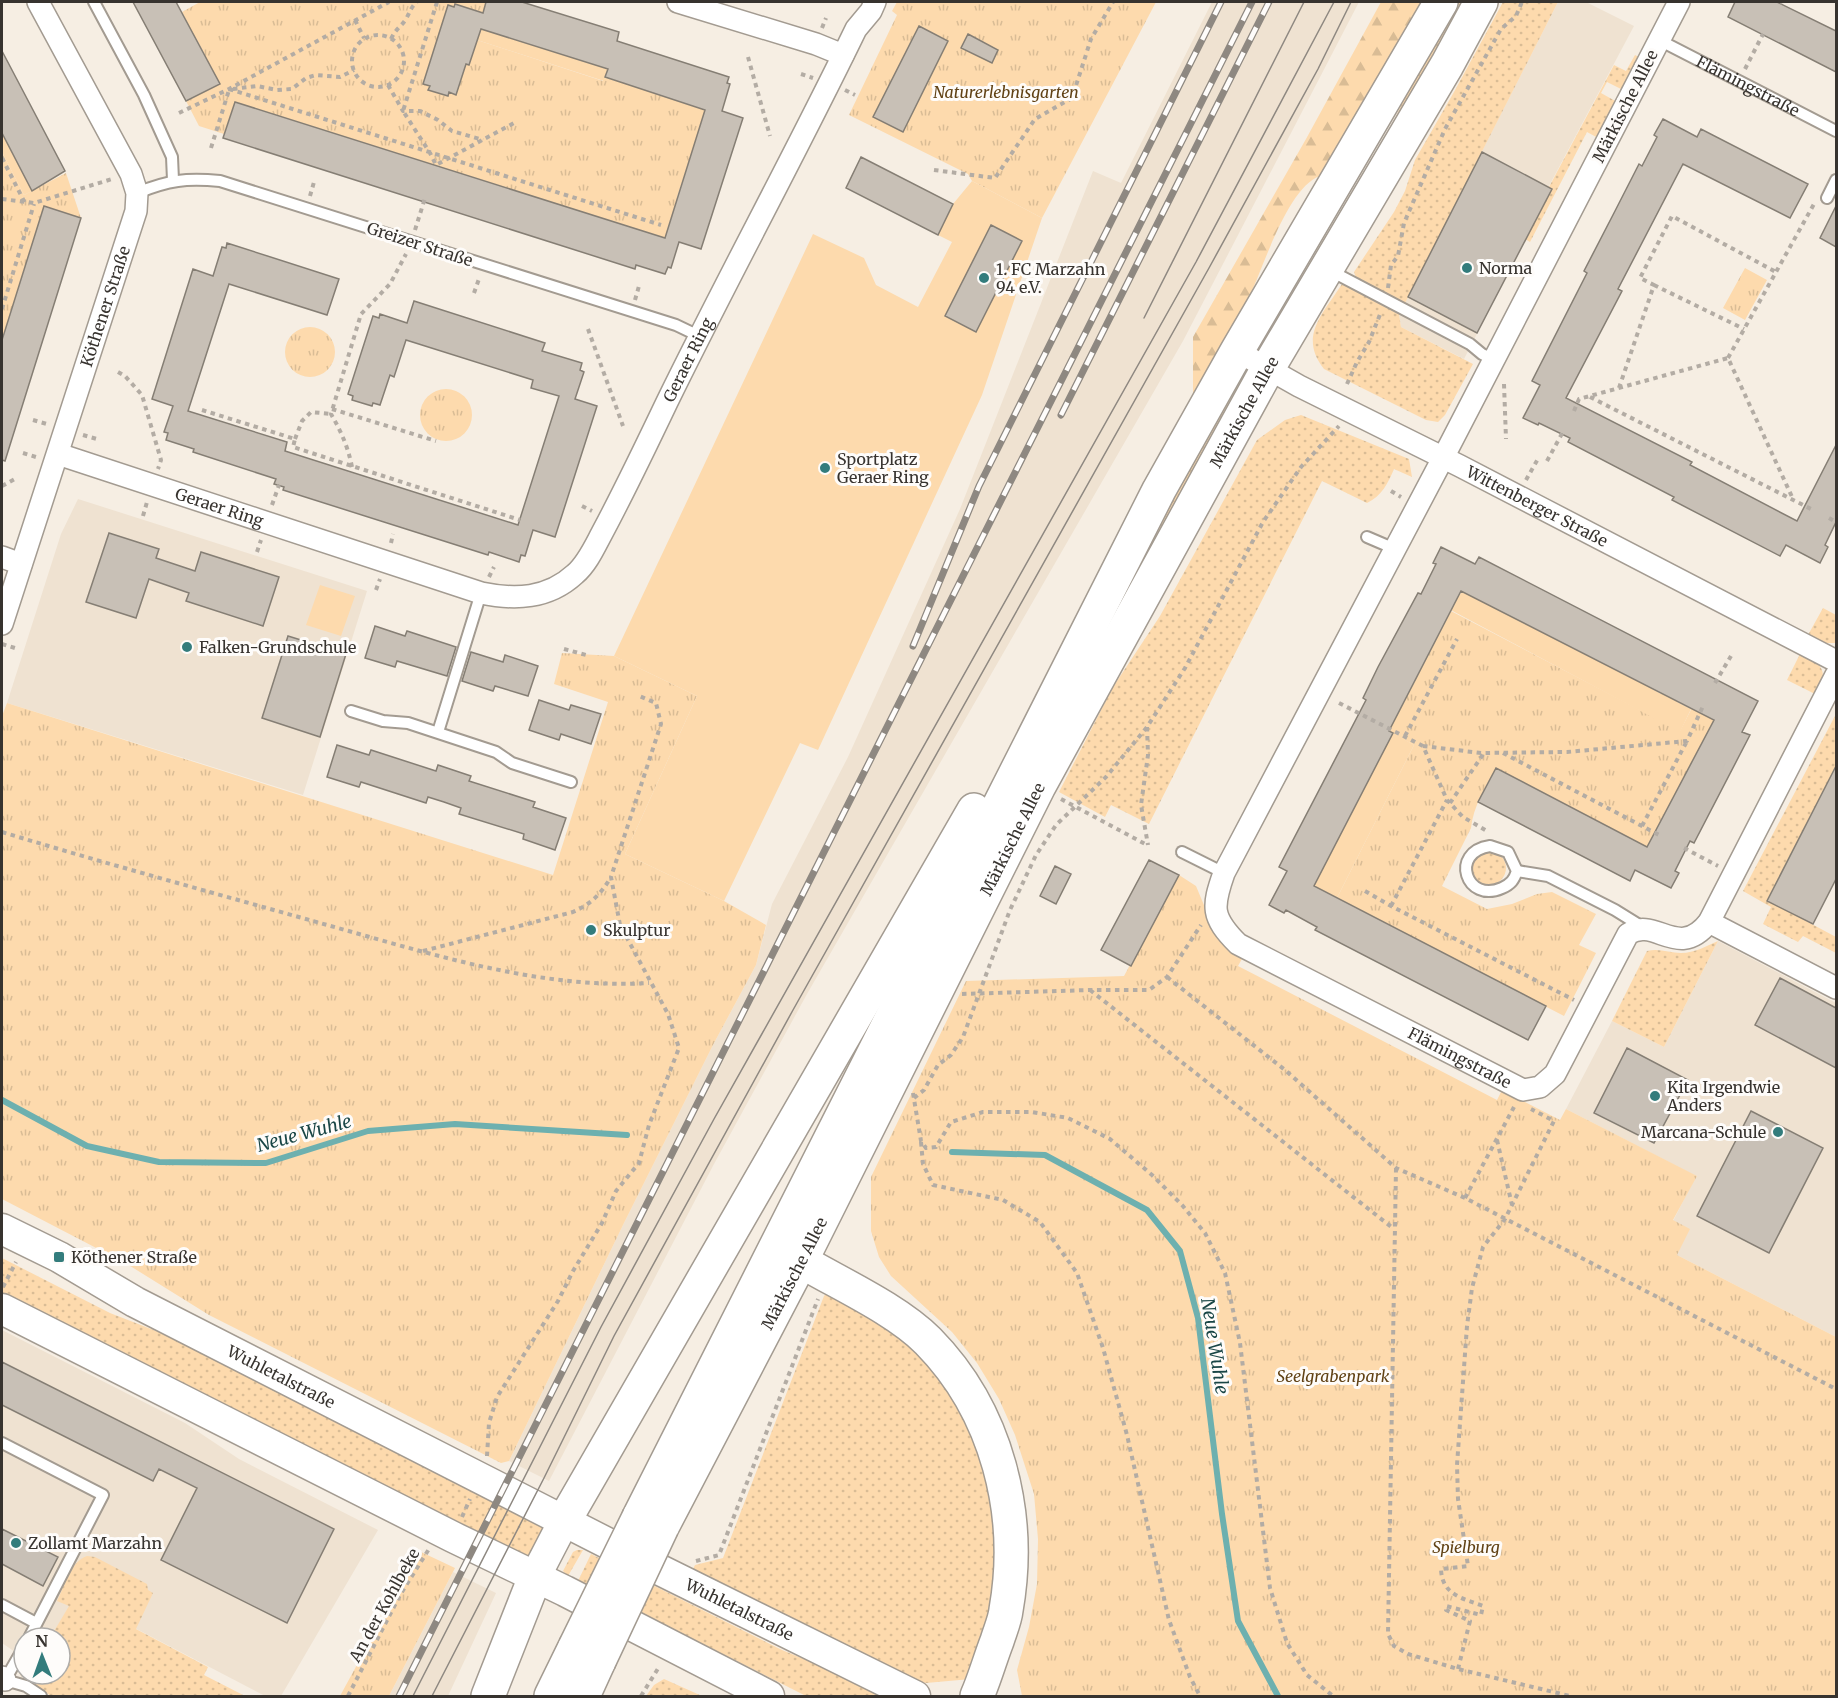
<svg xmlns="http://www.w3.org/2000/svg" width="1838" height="1698" font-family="Merriweather,serif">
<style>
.built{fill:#efe2d1}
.grass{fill:url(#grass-dots)}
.forest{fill:url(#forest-firs)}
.park{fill:url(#park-tufts)}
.garden{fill:#fddaad}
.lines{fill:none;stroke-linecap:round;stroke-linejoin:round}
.stream{stroke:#6db0af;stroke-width:6}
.building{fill:#c8c0b6;stroke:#857e74;stroke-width:1.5}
.service-casing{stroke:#a39b91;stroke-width:14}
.minor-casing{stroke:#a39b91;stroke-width:24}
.secondary-casing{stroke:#a39b91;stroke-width:33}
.primary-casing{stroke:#a39b91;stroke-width:36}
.path{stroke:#b3aca4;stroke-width:4;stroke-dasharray:4.5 4.5;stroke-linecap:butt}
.service{stroke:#fff;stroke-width:10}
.minor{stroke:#fff;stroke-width:21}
.secondary{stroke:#fff;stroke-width:30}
.primary{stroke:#fff;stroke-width:33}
.tram{stroke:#8e8881;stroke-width:1.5}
.rail-casing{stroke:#8e8881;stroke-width:7}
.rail{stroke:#fefcfa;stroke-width:4.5;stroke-dasharray:14;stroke-linecap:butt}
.primary-bridge-casing{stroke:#a39b91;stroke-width:36;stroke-linecap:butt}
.primary-bridge{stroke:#fff;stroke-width:33}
.poi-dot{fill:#337c7c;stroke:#fefcfa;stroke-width:2}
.labels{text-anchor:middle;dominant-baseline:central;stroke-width:6;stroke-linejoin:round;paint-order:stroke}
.street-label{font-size:16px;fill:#37332f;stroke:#fefcfa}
.park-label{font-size:16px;font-style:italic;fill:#614215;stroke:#fefcfa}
.poi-label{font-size:16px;fill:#37332f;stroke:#fefcfa;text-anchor:start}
.water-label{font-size:18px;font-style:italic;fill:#194646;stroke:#fefcfa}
</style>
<defs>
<pattern id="grass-dots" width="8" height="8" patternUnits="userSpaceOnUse" patternTransform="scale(1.5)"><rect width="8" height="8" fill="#fddaad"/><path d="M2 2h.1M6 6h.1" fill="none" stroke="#d9bc95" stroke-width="1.8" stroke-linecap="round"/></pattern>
<pattern id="forest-firs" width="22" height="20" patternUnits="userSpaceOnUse" patternTransform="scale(1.5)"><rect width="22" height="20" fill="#fddaad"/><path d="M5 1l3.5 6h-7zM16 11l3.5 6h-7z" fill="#d9bc95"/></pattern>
<pattern id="park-tufts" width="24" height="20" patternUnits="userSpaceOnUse" patternTransform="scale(1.5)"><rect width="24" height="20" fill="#fddaad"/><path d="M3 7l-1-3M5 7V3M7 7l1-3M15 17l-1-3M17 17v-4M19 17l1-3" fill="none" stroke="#d9bc95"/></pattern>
</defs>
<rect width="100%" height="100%" fill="#f6eee3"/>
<path class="built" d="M1212,2H1359L1183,341L807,994L714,1164L549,1481L509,1461L624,1223L713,1045L756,965L772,904L848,757L960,509L1093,171L1121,183Z
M1558,2H1586L1634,26L1549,186L1552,188L1464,359L1401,327L1399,314Z
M78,499L367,591L303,795L7,703L61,534Z
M1718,941L1836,1003V1337L1677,1255L1673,1221L1696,1176L1566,1109L1612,1021L1664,1047Z
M2,1330L185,1423L239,1459L378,1530L281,1696H265L79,1599L52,1638H24V1658L2,1643Z
M453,1572L496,1593L448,1696H389Z"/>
<path class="grass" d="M1452,2H1470L1397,130L1391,127L1433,37Z
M1503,2H1558L1404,305L1357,281L1354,272L1394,212L1405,191L1415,160L1454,92Z
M1635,55L1639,57L1623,90L1607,82L1601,93L1617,102L1598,138L1587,132L1530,242L1525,239L1552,189L1549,187L1614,65L1626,71Z
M1342,284L1399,314L1401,327L1473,364L1445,415L1438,422L1426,420L1324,369C1298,336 1323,314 1342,284Z
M1237,387H1240L1118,609L1112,607L1230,391Z
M1301,415L1409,459L1412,477L1394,469C1388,483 1382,496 1367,503L1322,481L1149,824L1111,805L1105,817L1059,792L1113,687L1160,616L1257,440L1285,420Z
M1823,608L1836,615V643H1823L1808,635Z
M1801,652C1824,666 1828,670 1817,695L1787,680Z
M1836,714V766L1767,900L1836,937V953L1803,936L1798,942L1763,924L1771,907L1743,891Z
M1472 868a17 17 0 1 1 34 0a17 17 0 1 1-34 0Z
M1718,941L1664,1047L1612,1021L1647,951C1659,948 1670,953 1681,953C1695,953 1706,946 1718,941Z
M2,1258L110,1313L192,1345L544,1527L529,1557L2,1294Z
M828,1292L894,1328L950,1387L989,1465L1000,1581L971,1679L926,1683L914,1680L693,1569L695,1565L723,1558L824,1296Z
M577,1550H583L568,1576L563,1571L573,1552Z
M591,1554L782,1650L893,1696H806L578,1581Z
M87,1556L95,1557L147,1584L148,1590L153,1593L136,1629L208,1667L204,1675L245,1696H51L21,1676L19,1673L24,1661V1674H60V1638H50L69,1606L57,1601C65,1585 70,1562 87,1556Z
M664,1679L702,1696H646L654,1685Z"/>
<path class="forest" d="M1381,2H1429L1320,176C1286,188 1262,273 1246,304C1230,337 1211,369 1193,401V337L1306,139Z"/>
<path class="park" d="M200,2H486L482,16L474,10L455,4L454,7L448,6L423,83L430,86L429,90L447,96L449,92L456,94L466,64L469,65L475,46L474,39L603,81L605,77L615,81L617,78L632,86L710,107L694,146L677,197L681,199L673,212L667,230L670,232L668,239L235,102L224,134L199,126L186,101L220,83L203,57L205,55L196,38L193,39L184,22L186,20L182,12Z
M897,2H1156L1042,218L972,181L968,174L849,115L897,15L892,11Z
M2,152L24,195L66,173L81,218L44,206L2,340Z
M1745,268L1767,280L1745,320L1723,308Z
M285 352a25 25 0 1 1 50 0a25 25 0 1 1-50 0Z
M420 415a26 26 0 1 1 52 0a26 26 0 1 1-52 0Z
M1451,611L1680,731L1696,700L1715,718L1647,847L1496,768C1486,786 1473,807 1471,828L1442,886L1487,909L1512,904L1537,894L1552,892L1596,914L1579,945L1596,953L1564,1016L1337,898L1414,745L1358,715L1397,716Z
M562,653L614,656L697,696L625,854L724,901L766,925L756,965L713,1045L624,1223L509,1461L501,1463L209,1315L127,1264L2,1199V716L7,703L553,875L608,702L554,684Z
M1179,875L1196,886L1216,934L1243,957L1238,966L1497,1100L1502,1090L1560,1120L1566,1109L1697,1176L1673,1220L1690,1229L1677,1255L1836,1337V1696H1022L1017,1670L1029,1627L1037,1584L1038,1539L1034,1494L1015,1435L999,1399L977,1363L952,1332L891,1276L879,1257L871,1231V1177L966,981L1124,976Z
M419,1551L455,1568L389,1696H340Z"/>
<path class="garden" d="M479,24L609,65L604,81L474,39Z
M2,133L32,191L24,195L2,152Z
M972,181L1042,218L982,395L818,750L800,743L724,901L625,854L697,696L614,656L813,234L864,258L876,285L918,307L952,242L938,235L953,204Z
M320,585L355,596L341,636L306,625Z
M1462,591L1631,678L1648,683L1647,686L1661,694L1663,691L1678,699L1677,702L1691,709L1680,732L1447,608L1454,593L1459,596Z
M1393,733L1414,745L1337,898L1333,896L1330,901L1315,893L1318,888L1314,885Z"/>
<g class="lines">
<path class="stream" d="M2,1100L87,1146L159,1162L266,1163L368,1131L455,1124L627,1135
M952,1152L1045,1155L1147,1210L1180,1251L1198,1318L1222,1514L1238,1621L1278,1696"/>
</g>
<path class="building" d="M133,2H176L220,84L186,101Z
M486,2H522L619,32L617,41L729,77L727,83L730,84L722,111L743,118L701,249L679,242L671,268L668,267L665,274L636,265L635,269L223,138L235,102L665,238L705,110L605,77L608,69L481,29L469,65L466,64L456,95L449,92L448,96L428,90L430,86L423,84L448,5L454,7L455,4L483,13Z
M1735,2H1777L1836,31V72L1728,17Z
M919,26L948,41L903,132L873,117Z
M968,34L998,50L992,63L961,48Z
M2,51L65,171L32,191L2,133Z
M1663,119L1697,137L1701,129L1808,184L1790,218L1683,164L1618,289L1622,291L1566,398L1692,462L1690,465L1797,521L1836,445V522L1825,545L1828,547L1820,563L1786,545L1780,556L1672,500L1674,497L1568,442L1570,438L1539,423L1538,425L1523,418L1540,385L1532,381L1587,273L1584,271L1615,211L1639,164L1642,166L1657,137L1654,135Z
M1482,152L1552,189L1477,333L1408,297Z
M861,157L953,204L938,235L846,188Z
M44,206L81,218L5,461L2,460V340Z
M1836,206V247L1820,238Z
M991,225L1022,241L976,332L945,316Z
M227,243L339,279L327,315L229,284L188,411L287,442L285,451L518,525L559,396L531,388L533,380L406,340L394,377L390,375L380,405L373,403L372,406L352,400L353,396L348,394L373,316L379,318L380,314L407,323L414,301L545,343L542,351L582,363L580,370L584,372L575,399L597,406L555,537L533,530L525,556L521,555L519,562L489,552L488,555L283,490L284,487L274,484L276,479L193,452L194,449L166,440L168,433L164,432L173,406L152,399L193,269L213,276L222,247L226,248Z
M109,533L159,549L156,558L195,571L201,552L279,577L263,626L186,601L189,593L149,579L136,618L86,602Z
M1441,547L1475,564L1479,557L1758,701L1742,732L1750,735L1694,843L1690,841L1675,871L1679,873L1671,888L1635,870L1630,881L1478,802L1496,768L1647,847L1714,720L1461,591L1389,731L1393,733L1314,886L1546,1006L1528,1040L1315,930L1317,927L1286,910L1284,913L1269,905L1287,871L1279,867L1366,700L1363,698L1378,667L1418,593L1421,594L1436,564L1433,563Z
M375,626L405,636L407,631L456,647L447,676L397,661L395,667L365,658Z
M288,636L346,654L320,737L262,718Z
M471,652L503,662L505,655L538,666L528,696L495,686L493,691L462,681Z
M539,700L569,710L571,705L601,714L591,744L561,734L559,740L529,730Z
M337,745L369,755L371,750L436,771L438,765L471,776L469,781L535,802L533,807L566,818L555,850L523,839L524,834L459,814L461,808L444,802L428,797L426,803L361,782L359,787L327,777Z
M1836,766V879L1813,924L1767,901Z
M1149,860L1179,875L1131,966L1101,950Z
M1055,866L1071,874L1056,904L1040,896Z
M1780,978L1836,1008V1068L1755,1025Z
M1627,1048L1688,1080L1654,1143L1594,1113Z
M1751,1111L1823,1148L1769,1253L1697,1216Z
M2,1362L334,1529L287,1623L161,1560L197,1488L159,1469L153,1481L2,1405Z
M2,1529L58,1557L43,1586L2,1564Z"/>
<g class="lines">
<g class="service-casing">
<g id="service">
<path d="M94,2L144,95L172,157L173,180"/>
<path id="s1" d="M1659,40L1836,131"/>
<path d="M137,193C169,180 186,178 220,181L676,325L699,336"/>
<path d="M1827,198L1836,180"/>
<path d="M1329,270L1470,344L1482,354L1494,360"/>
<path d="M1367,537L1395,549"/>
<path d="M351,711L383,721L408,723L496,752L512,763L571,782"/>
<path d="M438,732L481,593"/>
<path d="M1490,846L1508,852L1517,871C1514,880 1511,884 1502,888C1466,904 1449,852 1490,846Z"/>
<path d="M1182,852L1224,873"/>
<path d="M1517,871L1548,876L1615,910L1644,928"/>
<path d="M2,1443L103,1495L29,1638"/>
<path d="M2,1605L36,1623"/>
<path d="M24,1647L5,1680L26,1686L41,1696"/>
</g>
</g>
<g class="minor-casing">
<g id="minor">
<path d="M678,2L816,44L843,55"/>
<path id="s2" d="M1679,2L1443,458L1224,873C1212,907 1211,917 1238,944L1523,1090L1540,1087L1555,1074L1628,934C1656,916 1678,961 1709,922L1836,675"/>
<path id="s3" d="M1237,351L1299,386L1460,466L1836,661"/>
<path id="s4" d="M58,454L481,593C515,600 548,599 575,574C587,564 595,546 602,533C625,490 646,446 667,402C728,277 795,155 856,29L871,11L875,2"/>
<path d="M2,557L21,564"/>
<path id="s5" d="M2,624L136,211L137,193L131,174L38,2"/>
<path d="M1709,922L1836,988"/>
<path d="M2,1677L5,1680"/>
</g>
</g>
<g class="secondary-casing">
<g id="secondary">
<path id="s6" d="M2,1229L59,1257L135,1302L656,1568L915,1696"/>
<path d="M2,1309L453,1537L565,1591L769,1696"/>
<path d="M535,1577L564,1521"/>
</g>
</g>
<g class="primary-casing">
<g id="primary">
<path d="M801,1261C840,1284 896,1309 928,1341C997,1411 1023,1514 1006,1610C1005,1620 1000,1631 997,1641C990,1659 985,1678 977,1696"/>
<path d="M639,1517L1159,490L1237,351L1441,2"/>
<path d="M564,1521L974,810"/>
<path id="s7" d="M662,1527L801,1261L1039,786L1268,368L1447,65L1481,2"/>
<path d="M488,1696L535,1577"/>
<path d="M551,1696L575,1647"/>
<path d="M583,1696L599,1661"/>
</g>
</g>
<path class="path" d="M437,2L403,111L430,153L436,165L514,123
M1780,3L1781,2
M355,20L364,38
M822,28L826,18
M352 61a26 26 0 1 1 52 0a26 26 0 1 1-52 0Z
M391,39C396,28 402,26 406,19C410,12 411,7 417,2
M748,57L770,136
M1745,69L1763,34
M801,74L813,78
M388,85L403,111H420L438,120L452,131L483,140
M229,89L661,225
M233,89L257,86L277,90L292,89L306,78L316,75L340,77L354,70
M845,90L855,95
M179,113L229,89L389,2
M211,148L229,90
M2,158L25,203
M934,170L995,178L1035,119L1072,98L1091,39L1113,2
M310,196L314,182
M2,199L34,203L112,179
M415,230L425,198
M1654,285L1744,329
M1388,288L1391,265L1398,256L1404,223L1445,129L1501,29L1516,16L1522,2
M474,293L480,276
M635,300L639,286
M2,309L34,204
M588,329L623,426
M1728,358L1814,204
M118,372L125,376L142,395L161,460L158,469
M1347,384L1357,362L1369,342L1381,312
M1504,384L1506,439
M1619,388L1654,285L1640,278L1672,216L1776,272
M1590,397L1811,509
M332,409L436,441
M202,410L295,439L293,447L520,520
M1574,411L1579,399L1728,358L1793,499
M33,420L47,424
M83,435L97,439
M295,439L302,421L311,412L331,414
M23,453L36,457
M1547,461L1564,430
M352,467C348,447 341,431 331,414L361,314L390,284L406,254
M1526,480L1539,457
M2,486L15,479
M1391,491L1401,497
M272,505L279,485
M582,506L592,511
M143,516L147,502
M1829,518L1836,522
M391,543L393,534
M257,552L261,540
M489,577L494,567
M376,590L380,579
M2,644L18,649
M564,649L586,655
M1715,683L1731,656
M1339,703L1423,746L1447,800L1463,817L1487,831
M1147,727L1148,755L1141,805L1148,845
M1405,736L1457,639
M1423,746L1481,753L1567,752L1687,741L1704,704
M1503,753L1661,836
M1061,799L1147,845
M1450,803L1484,753
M1642,826L1687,741
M2,832C107,864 214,893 320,923C425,952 539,990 649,983
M1684,848L1718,866
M1365,891L1391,906L1574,1000
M1391,906L1447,800
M423,951L573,912C591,904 601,894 611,877
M1167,977L1285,1070L1396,1168L1465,1198L1836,1389
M1090,990L1394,1229
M962,994L1090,990H1149L1167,977L1201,925
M913,1093L921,1141L926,1148L936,1147L951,1122L983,1112H1032L1068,1118L1110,1139L1152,1175L1182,1205L1205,1233L1225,1273L1240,1343L1270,1588L1287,1643L1307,1675L1333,1696
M914,1098L924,1090L938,1065L951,1055L963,1037L1010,910L1036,855L1056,825L1106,777L1147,727L1185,668L1263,522L1301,467L1339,426
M1497,1140L1512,1205
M921,1142L923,1164L933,1185L1003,1200L1040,1222L1077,1273L1103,1348L1127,1435L1169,1620L1190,1677L1200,1696
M1396,1168L1388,1634L1394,1646L1408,1654L1458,1669L1570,1696
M1465,1198L1514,1107
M3,1287L16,1262
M487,1456L489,1423L497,1397L558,1301L573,1271L602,1223L616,1191L639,1163L649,1125L679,1048L668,1014L620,925L611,877L661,724L656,703L637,695
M462,1517L470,1499
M696,1561L719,1555L818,1299
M1458,1669L1470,1621L1446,1610V1606L1481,1615L1483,1606C1462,1598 1442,1595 1441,1569L1468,1566L1458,1499L1457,1465L1467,1326L1472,1288L1483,1247L1505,1219L1554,1121L1531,1109
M348,1696L400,1595L429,1549
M641,1696L659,1667"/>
<use href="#service" class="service"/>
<use href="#minor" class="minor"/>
<use href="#secondary" class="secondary"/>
<use href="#primary" class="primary"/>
<path class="tram" d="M1144,318L1304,2
M413,1696L601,1327L714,1119L1196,262L1334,2
M432,1696L544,1478L614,1336L793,1010L1209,268L1318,69L1351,2"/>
<g class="rail-casing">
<path id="rail" d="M1061,415L1269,2
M913,646L979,486L1221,2
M399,1696L1252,2"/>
</g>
<use href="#rail" class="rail"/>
<g class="primary-bridge-casing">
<path id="primary-bridge" d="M575,1647L639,1517
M599,1661L662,1527"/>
</g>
<use href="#primary-bridge" class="primary-bridge"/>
</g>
<g class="poi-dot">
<circle cx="1467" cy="268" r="6"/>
<circle cx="984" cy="278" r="6"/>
<circle cx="825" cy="468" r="6"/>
<circle cx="187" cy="647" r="6"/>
<circle cx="591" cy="930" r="6"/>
<circle cx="1655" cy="1096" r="6"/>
<circle cx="1778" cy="1132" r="6"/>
<rect x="53" y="1251" width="12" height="12" rx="3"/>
<circle cx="16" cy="1543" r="6"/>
</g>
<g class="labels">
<g class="street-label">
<text stroke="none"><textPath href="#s1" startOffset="100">Flämingstraße</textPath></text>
<text transform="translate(1625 106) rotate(-63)">Märkische Allee</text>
<text transform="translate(420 244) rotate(18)">Greizer Straße</text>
<text stroke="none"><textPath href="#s5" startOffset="334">Köthener Straße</textPath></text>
<text stroke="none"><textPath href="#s4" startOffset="788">Geraer Ring</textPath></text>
<text stroke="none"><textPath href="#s7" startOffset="1258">Märkische Allee</textPath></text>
<text stroke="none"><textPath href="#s3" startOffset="338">Wittenberger Straße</textPath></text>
<text stroke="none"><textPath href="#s4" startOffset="170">Geraer Ring</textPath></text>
<text stroke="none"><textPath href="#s7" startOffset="772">Märkische Allee</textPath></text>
<text stroke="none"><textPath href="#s2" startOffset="1311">Flämingstraße</textPath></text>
<text stroke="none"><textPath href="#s7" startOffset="286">Märkische Allee</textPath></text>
<text stroke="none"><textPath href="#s6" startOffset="316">Wuhletalstraße</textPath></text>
<text transform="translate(384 1605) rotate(-61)">An der Kohlbeke</text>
<text stroke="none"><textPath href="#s6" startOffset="830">Wuhletalstraße</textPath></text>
</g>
<g class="park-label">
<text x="1006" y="92">Naturerlebnisgarten</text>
<text x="1333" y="1376">Seelgrabenpark</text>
<text x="1466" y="1547">Spielburg</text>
</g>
<g class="poi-label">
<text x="1479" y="268">Norma</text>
<text x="996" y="269">1. FC Marzahn<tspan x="996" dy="18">94 e.V.</tspan></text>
<text x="837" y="459">Sportplatz<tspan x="837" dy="18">Geraer Ring</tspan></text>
<text x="199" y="647">Falken-Grundschule</text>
<text x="603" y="930">Skulptur</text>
<text x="1667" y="1087">Kita Irgendwie<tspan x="1667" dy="18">Anders</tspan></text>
<text x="1766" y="1132" text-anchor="end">Marcana-Schule</text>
<text x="71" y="1257">Köthener Straße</text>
<text x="28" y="1543">Zollamt Marzahn</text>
</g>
<g class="water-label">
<text transform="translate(304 1133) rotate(-15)">Neue Wuhle</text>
<text transform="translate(1215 1346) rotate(81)">Neue Wuhle</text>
</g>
</g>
<rect width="1838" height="1698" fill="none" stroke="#37332f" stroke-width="6"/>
<g transform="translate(42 1656) rotate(359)"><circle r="28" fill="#fefcfa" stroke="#aeaca9" stroke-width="1.5"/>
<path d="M0-4.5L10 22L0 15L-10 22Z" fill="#337c7c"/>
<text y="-9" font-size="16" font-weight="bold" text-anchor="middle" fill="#37332f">N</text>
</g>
</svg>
